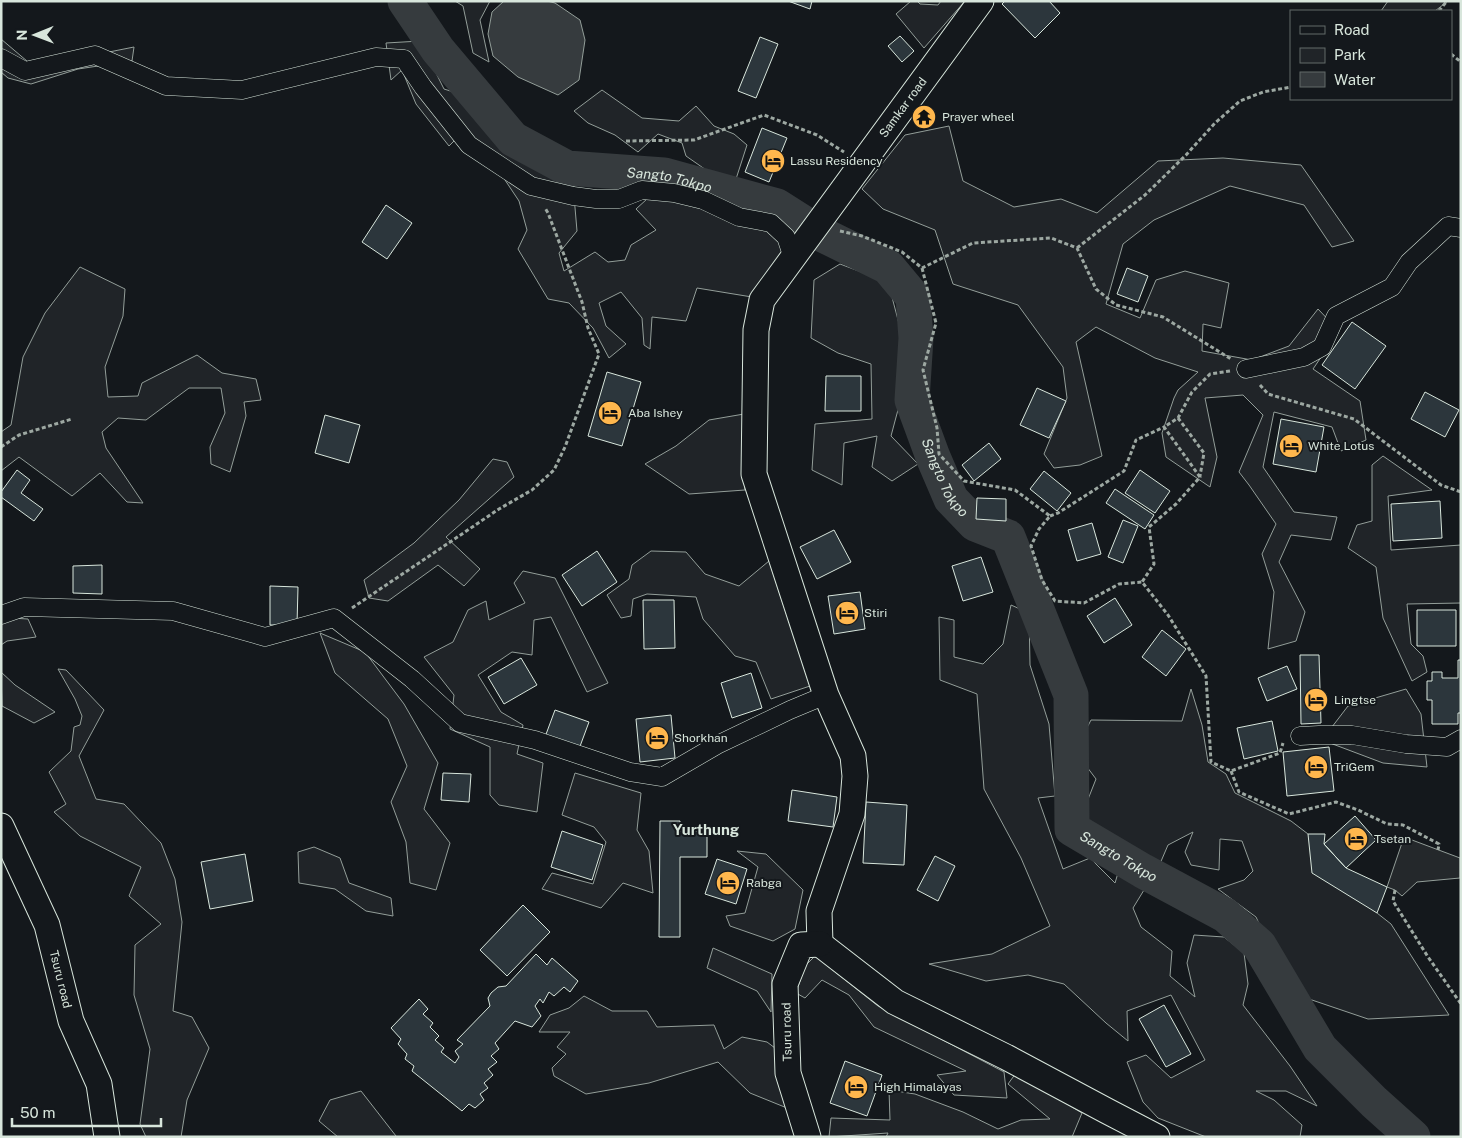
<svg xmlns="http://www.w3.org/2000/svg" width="1462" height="1138" font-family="'Public Sans',sans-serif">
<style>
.green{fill:#202428;stroke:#939e99}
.parking{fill:#24282b;stroke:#939e99}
.water{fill:#363b3e;stroke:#939e99}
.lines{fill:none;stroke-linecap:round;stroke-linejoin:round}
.river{stroke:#363b3e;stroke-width:35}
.building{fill:#2c363c;stroke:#d8e6dc}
.street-casing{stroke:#d8e6dc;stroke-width:19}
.secondary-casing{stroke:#d8e6dc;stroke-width:27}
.path{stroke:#9da8a2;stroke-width:3;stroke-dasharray:4 2.5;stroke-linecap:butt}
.street{stroke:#14181c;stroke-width:18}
.secondary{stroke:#14181c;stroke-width:25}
.labels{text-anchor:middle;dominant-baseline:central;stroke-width:4;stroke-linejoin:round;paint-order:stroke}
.street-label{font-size:12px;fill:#d8e6dc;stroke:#14181c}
.poi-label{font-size:12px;fill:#d8e6dc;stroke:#14181c;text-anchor:start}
.water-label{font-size:14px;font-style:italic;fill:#d8e6dc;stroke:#14181c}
.quarter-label{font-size:15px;font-weight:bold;fill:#d8e6dc;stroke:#14181c}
</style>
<rect width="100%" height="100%" fill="#14181c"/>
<path class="green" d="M455,1H490L480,20L489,62L473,53L463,6Z
M911,1H917L920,4L938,5L941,1H965L924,48L896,14Z
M1388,1H1448L1435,11H1381Z
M1,39L34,67L134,47L132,61L78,69L31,84L8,78L1,72Z
M420,41L444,89L460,94L496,141L536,169L573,184L577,231L559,253L564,271L595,252L608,262L625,260L631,245L656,230L636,209L647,199L679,200L787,229L784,251L752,297L697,288L686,321L652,317L650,349L644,345L642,318L621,292L599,303L606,326L626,344L609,358L593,328L569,303L548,299L518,249L527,230L519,201L495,165L460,135L449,146L416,104L402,70L391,80L386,43Z
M602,90L642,118L679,121L696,106L714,126L734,134L747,145L736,179L709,172L686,156L682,143L658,134L638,152L615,135L588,123L574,111Z
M949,126L963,181L1014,207L1061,199L1097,213L1158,161L1223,158L1301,165L1354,241L1332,247L1304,205L1230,186L1154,220L1123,244L1106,304L1140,318L1156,280L1185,271L1229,283L1221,328L1203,324L1202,351L1252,360L1289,346L1318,309L1339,331L1313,369L1360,401L1366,440L1341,451L1332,427L1274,412L1263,467L1294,512L1337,517L1331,540L1291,535L1279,562L1305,612L1296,641L1268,649L1274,592L1262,554L1276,524L1249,485L1239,472L1263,415L1243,395L1205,398L1217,457L1210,487L1166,457L1162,433L1174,398L1178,390L1198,372L1155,358L1096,327L1076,342L1102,456L1080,465L1054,468L1044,454L1067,398L1063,367L1018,305L953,284L935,230L883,209L862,189L905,135Z
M840,264L888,282L902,335L907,376L891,436L918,464L892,481L872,467L877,436L844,443L842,485L812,470L815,424L872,419L871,364L838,353L811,338L814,280Z
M80,267L125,289L123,316L105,367L108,397L138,396L142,383L197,355L222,373L256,379L261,400L244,402L246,416L230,472L211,464L210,447L225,413L221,388H189L146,420L118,418L102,432L106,448L143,503L127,502L100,473L72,496L19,457L1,471V432L11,425L23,357L45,313Z
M744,414L742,435L745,490L689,494L645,464L676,446L709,420Z
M1383,456L1432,490L1388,496L1391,550L1461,545V603L1407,604L1411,644L1423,656L1427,672L1412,681L1383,618L1376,567L1348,548L1357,525L1372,521V465Z
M493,459L507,462L514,477L446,537L480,569L464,586L438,565L388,601L369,598L364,580L414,543L459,500Z
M651,551L686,552L705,574L739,586L769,561L810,686L771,699L756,662L735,656L703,619L696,597L647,594L633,599L631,616L621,618L607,595L629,579L632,565Z
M523,571L555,578L608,683L587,692L551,617L534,620L532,655L512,652L478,675L501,712L523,725L517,754L543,763L537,812L499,805L490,795V747L450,729L454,695L424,657L453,642L468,610L486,601L489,620L525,603L514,583Z
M1011,605L1029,613L1030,665L1049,724L1055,796L1038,798L1063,869L1090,858L1115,883L1118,873L1144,890L1133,908L1141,927L1172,951L1170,976L1195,997L1187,963L1194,935L1224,937L1244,953L1248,984L1243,1005L1290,1066L1317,1106L1286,1091H1256L1274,1100L1302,1125L1300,1137H1206L1158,1118L1143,1102L1127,1062L1146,1055L1171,1078L1205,1060L1171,995L1127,1011L1128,1041L1106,1023L1064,984L1028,975L986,981L929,964L992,954L1050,926L1021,858L984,789L977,694L940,680L939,617L954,620V657L983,664L1003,644Z
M11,618L28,619L36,637L7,641L1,645V621Z
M320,633L365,652L404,704L438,763L424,809L450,843L436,890L410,883L406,842L391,802L407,766L388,719L335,673Z
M58,669L66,670L104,710L79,756L96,799L124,804L161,843L175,879L182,922L173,1011L192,1017L209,1048L187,1100L181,1137H146L140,1124L150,1049L134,995L135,945L161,924L129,896L141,867L80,836L54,812L66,804L49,772L71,751L74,727L80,725L82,716L75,699Z
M1,672L15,685L55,712L34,723L2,706Z
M1191,689L1202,725L1208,762L1226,774L1235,793L1291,821L1308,834L1377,913L1391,924L1449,1015L1368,1019L1306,998L1272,951L1256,917L1218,889L1244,880L1253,871L1242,841L1220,839L1219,870L1191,865L1185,852L1193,832L1168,845L1159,866L1103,839L1081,817L1096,779L1075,751L1091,720L1182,721Z
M1406,689L1421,714L1427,767L1383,763L1322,740L1348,706Z
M575,773L641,793L637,830L649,851L653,893L623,883L601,908L542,889L552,873L593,884L606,842L594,827L562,815Z
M314,847L340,858L349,883L391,898L393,916L366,911L335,889L299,883L298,852Z
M737,851L766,854L803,890L795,929L773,941L730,926L726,916L745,913L758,867Z
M713,948L772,974L771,1012L757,991L707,968Z
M815,956L878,1006L1004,1072L1007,1098L954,1095L937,1075L966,1071L874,1027L849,995L822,980L805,998L796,993L805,966Z
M584,996L612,1011H647L657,1027L714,1025L724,1049L742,1037L767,1042L779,1051L787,1108L750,1093L718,1062L649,1083L586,1094L554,1076L552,1068L566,1054L557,1047L570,1032H539L550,1015L569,1008Z
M1016,1073L1082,1113L1072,1137H886L888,1133L829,1137L831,1118L890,1120L889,1090L915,1094L963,1112L998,1129L1021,1120L1050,1119L1008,1084Z
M361,1091L396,1136V1137H338L319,1121L330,1100Z"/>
<path class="parking" d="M1404,837L1460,858V878L1417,882L1402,896L1395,890L1387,887Z"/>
<path class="water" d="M504,1H547L555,3L580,20L585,40L579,80L558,95L518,77L493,56L488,34L492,12Z"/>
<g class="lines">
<path class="river" id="s1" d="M405,1L438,50L513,139L567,168L664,175L777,206L821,234L888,267L913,297L916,338L912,400L933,457L951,499L975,524L1008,537L1071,695L1072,829L1143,871L1225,915L1259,945L1320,1048L1374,1102L1413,1137"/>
</g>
<path class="building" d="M788,1H812L810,9Z
M1005,1H1049L1060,13L1035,38L1002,4Z
M900,36L914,51L902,62L888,46Z
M760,37L778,44L756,98L738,91Z
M762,128L787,138L769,182L745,172Z
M386,205L412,223L387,259L362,242Z
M1127,268L1148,276L1138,302L1117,294Z
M1352,322L1386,346L1355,389L1322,365Z
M607,372L641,382L622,446L588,436Z
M826,376H861V411H825Z
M1037,388L1066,401L1049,438L1020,425Z
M1425,392L1459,410L1445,437L1411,419Z
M325,415L360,425L349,463L315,453Z
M1281,419L1324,427L1316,472L1273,464Z
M989,443L1001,459L974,481L962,465Z
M17,470L30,480L21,493L43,509L34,521L1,497V492Z
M1140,470L1170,491L1155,513L1125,493Z
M1044,471L1071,493L1057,511L1030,489Z
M1115,489L1154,515L1145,529L1106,503Z
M977,498L1006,499V521L976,519Z
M1440,501L1442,538L1393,541L1391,504Z
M1123,520L1138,526L1123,563L1108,557Z
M1092,523L1101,554L1077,561L1068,530Z
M834,530L851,562L817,579L800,547Z
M597,551L617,582L582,606L562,575Z
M981,557L993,592L963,601L952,566Z
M102,565V594L73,593V566Z
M270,586L298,587L297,625H270Z
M860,592L865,629L834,634L828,596Z
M1115,598L1132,625L1104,643L1087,616Z
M643,600H674L675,648L644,649Z
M1417,610H1456V646H1417Z
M1162,630L1186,649L1166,676L1142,657Z
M1300,655H1319L1321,723L1301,724Z
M521,658L537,685L504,704L488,677Z
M1458,660H1461V713H1458V724H1432V700H1427V681H1432V672H1442V678H1458Z
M1287,666L1297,689L1267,701L1258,678Z
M751,673L762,708L732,718L721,683Z
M555,710L589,722L579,749L545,737Z
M671,715L675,758L640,762L636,719Z
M1272,721L1278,751L1244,759L1237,728Z
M1329,747L1334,791L1287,796L1283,752Z
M443,773L471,774L469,802L441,800Z
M792,790L837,797L833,827L788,821Z
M866,802L907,805L904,865L863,863Z
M1355,816L1376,840L1346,868L1324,844Z
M660,821H680V831H707V857H680V937H659Z
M562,831L603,845L592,880L551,867Z
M1308,834H1325L1324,844L1346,868L1387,887L1377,913L1312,873Z
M245,854L253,901L210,909L201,862Z
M935,856L955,866L938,901L917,890Z
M717,859L747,869L736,904L705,894Z
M523,905L550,932L507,976L480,950Z
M536,954L547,965L552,958L578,981L570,992L564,987L554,996L549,992L543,1003L540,999L535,1006L541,1016L532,1027L515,1021L495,1043L499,1049L491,1056L497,1062L488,1069L493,1075L484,1083L488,1088L480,1094L484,1100L475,1108L469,1104L462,1111L412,1071L414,1066L405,1059L407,1054L398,1044L401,1039L391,1028L419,999L428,1009L423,1014L433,1023L430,1027L439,1036L435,1040L444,1048L441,1052L455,1063L459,1057L455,1051L463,1044L457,1040L490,1006L488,998L491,993L498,987L506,986Z
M1164,1005L1191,1054L1166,1067L1139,1019Z
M845,1061L882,1075L867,1116L830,1103Z"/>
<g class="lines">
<g class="street-casing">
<path id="street" d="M1,58L25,71L95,55L166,86L242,90L376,57L404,59L423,87L469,145L531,186L573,196L596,199H619L642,190L674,193L703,200L739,217L771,223L786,237L793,258
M1246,369L1304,357L1322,347L1336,316L1392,287L1409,262L1448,226L1461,228
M1,615L24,607L173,611L265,637L334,618L412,679L460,723L535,740L630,772L662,777L717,745L790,710L826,695
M1300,736L1319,735H1352L1406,744L1447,747L1461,739"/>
</g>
<g class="secondary-casing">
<g id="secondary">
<path id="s2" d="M1,826L47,925L71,1021L99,1084L107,1137"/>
<path id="s3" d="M820,944L819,911L852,814L855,776L853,756L826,695L754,474L756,330L762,300L981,1"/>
<path d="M820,944L895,1002L1006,1057L1107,1111L1157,1137"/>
<path d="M808,1137L788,1073L785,984L801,945L820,944"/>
</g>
</g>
<path class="path" d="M1439,11L1447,1
M1451,54L1461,62
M626,141L694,140L764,115L817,135L844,152
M840,231L862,236L902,252L922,268L973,243L1051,238L1077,248L1096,289L1116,305L1163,317L1231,359
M1077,248L1145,195L1186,155L1215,123L1240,101L1263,92L1291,87
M922,268L936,323L923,370L937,428L939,454L964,481L1015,490L1050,516L1039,529L1031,546L1042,580L1055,601L1084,603L1119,584L1142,582
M1230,371L1210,374L1192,392L1178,418L1164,427L1200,477L1176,504L1149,527L1154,564L1142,582L1168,615L1206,676L1211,762L1231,771L1280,753L1283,743
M1260,385L1268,394L1354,419L1441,485L1461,492
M1178,418L1204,453L1200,476
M1,447L19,435L72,419
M1050,516L1058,513L1124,471L1136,440L1164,427
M352,608L499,509L532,490L554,470L565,447L599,354L588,328L582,302L548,213L545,208
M1231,771L1239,792L1289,814L1336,802L1358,810L1387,824L1403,825L1439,844L1438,850
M1395,890L1393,901L1428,957L1461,1004"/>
<use href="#street" class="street"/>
<use href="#secondary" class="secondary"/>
</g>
<defs>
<g id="temple-disc" transform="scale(1.25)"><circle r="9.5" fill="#ffb74d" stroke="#14181c"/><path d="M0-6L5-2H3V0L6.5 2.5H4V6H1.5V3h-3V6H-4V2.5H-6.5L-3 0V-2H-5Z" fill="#111"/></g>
<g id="hotel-disc" transform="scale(1.25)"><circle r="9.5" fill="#ffb74d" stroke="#14181c"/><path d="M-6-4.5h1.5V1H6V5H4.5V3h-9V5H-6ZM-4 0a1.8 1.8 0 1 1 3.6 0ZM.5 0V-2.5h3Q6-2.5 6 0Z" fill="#111"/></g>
</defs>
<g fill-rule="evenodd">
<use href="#temple-disc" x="924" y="117"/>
<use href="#hotel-disc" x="773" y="161"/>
<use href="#hotel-disc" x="610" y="413"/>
<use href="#hotel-disc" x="1291" y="446"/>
<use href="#hotel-disc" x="847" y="613"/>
<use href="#hotel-disc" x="1316" y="700"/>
<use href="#hotel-disc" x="657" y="738"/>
<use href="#hotel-disc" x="1316" y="767"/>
<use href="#hotel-disc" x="1356" y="839"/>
<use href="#hotel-disc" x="728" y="883"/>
<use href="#hotel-disc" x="856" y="1087"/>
</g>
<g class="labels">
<g class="street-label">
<text stroke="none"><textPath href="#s3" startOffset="906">Samkar road</textPath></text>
<text stroke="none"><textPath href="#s2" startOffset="165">Tsuru road</textPath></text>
<text transform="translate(787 1032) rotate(-91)">Tsuru road</text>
</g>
<g class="poi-label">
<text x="942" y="117">Prayer wheel</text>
<text x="790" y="161">Lassu Residency</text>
<text x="628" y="413">Aba Ishey</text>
<text x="1308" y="446">White Lotus</text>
<text x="864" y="613">Stiri</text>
<text x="1334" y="700">Lingtse</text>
<text x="674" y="738">Shorkhan</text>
<text x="1334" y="767">TriGem</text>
<text x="1374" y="839">Tsetan</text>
<text x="746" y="883">Rabga</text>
<text x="874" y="1087">High Himalayas</text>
</g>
<g class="water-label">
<text stroke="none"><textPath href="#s1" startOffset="340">Sangto Tokpo</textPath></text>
<text stroke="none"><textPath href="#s1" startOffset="805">Sangto Tokpo</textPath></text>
<text stroke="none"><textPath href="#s1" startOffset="1255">Sangto Tokpo</textPath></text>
</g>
<g class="quarter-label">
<text x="706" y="829">Yurthung</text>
</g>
</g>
<rect width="1462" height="1138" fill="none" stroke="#d8e6dc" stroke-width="5"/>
<rect x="1290" y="10" width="162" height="90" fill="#14181c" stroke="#626a69"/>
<rect x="1300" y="26" width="25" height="8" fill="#14181c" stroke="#626a69"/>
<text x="1334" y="35" font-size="15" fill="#d8e6dc">Road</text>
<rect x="1300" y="48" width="25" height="15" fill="#202428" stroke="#626a69"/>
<text x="1334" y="60" font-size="15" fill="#d8e6dc">Park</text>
<rect x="1300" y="72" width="25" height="15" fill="#363b3e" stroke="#626a69"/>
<text x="1334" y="85" font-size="15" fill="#d8e6dc">Water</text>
<g transform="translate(35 35) rotate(269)" stroke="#14181c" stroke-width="4" paint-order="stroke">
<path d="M0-4L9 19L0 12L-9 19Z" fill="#d8e6dc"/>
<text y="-8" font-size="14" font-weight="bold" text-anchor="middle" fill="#d8e6dc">N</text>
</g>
<path d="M12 1118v8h149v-8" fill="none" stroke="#d8e6dc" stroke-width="2.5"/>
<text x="20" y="1118" font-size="15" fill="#d8e6dc" stroke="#14181c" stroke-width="4" paint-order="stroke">50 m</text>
</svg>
